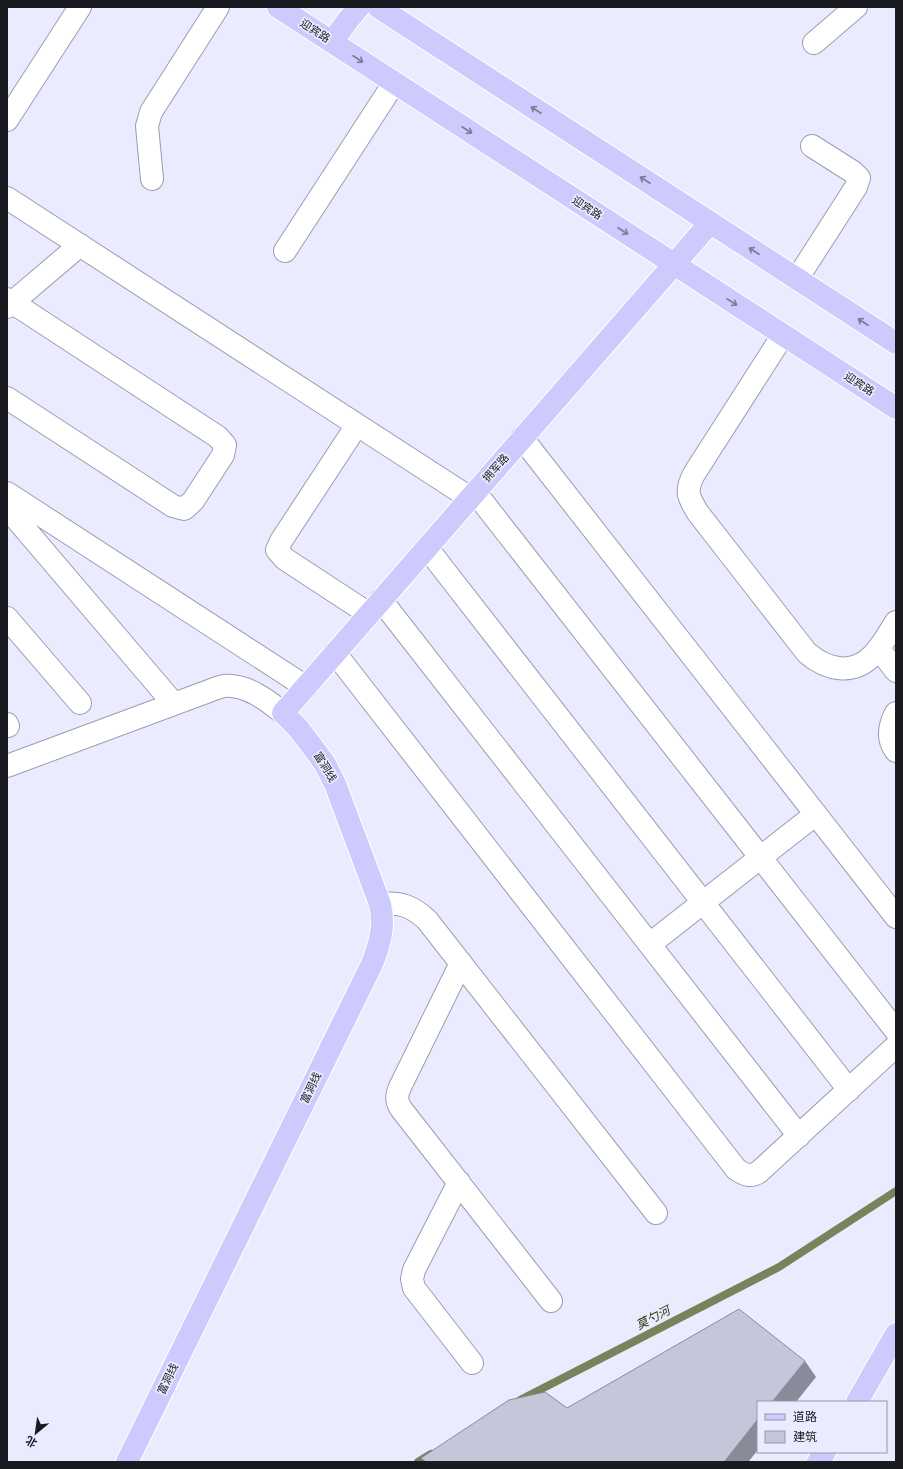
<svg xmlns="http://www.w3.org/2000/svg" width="903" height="1469" font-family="Raleway,'Noto Sans SC',sans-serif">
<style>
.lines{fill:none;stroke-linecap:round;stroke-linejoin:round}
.stream{stroke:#79835b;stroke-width:8}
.minor-casing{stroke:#9c9daf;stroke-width:24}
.major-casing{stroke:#fff;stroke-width:24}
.minor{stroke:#fff;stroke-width:22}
.major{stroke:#cdcbfd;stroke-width:22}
.shaded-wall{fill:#8a8b98}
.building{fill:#c5c6d9;stroke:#8a8b98}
.oneway{stroke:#7c7b9a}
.labels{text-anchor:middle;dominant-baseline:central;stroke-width:3.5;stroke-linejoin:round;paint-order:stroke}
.street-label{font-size:11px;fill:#1a1a21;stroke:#eaebff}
.water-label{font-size:12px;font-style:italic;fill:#293102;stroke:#eaebff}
</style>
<rect width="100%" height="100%" fill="#eaebff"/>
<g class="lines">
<path class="stream" d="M520,1400L779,1267L896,1191
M418,1462L431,1454"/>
<g class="minor-casing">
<path id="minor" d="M814,43L856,7
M7,120L80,7
M152,179L147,126L151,112L218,7
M7,198L470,498
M285,251L394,83
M797,279L856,187L859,178L853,172L812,146
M7,299L218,437L225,445L223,455L193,501L184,509L173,506L7,398
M7,307L80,245
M783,335L694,474C685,491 688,497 698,513L807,653C827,670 853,676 873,655C882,646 889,633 896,622
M357,425L281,541L277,550L285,559L369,614
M522,438L896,917
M475,492L896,1031
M7,493L306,687
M7,508L174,704
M427,548L849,1090
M381,600L799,1136
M7,618L80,703
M879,649L896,671
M335,653L736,1169C745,1175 751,1178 760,1171L896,1046
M896,713C889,726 887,739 896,751
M7,724L8,726
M7,766L209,691C214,689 219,687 224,686C246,684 267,700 283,713
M380,904C401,902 412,906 427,920L656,1213
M650,944L816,814
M461,963L400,1087C396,1096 396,1102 402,1110L551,1301
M459,1182L414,1270L412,1279L414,1288L472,1363"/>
</g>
<g class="major-casing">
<path id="major" d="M278,7L896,408
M378,7L896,343
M332,42L348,20L359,7
M857,1402L896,1334
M127,1462L372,964C380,944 385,925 380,904L335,784L325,764L311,745L298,728L283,713L710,223
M818,1462L825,1452"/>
</g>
<use href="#minor" class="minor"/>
<use href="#major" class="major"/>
</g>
<path class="shaded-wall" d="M805,1361L816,1377L796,1402H772Z
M758,1419V1450L748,1462H724Z"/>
<path class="building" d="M739,1309L805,1361L772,1402H758V1419L724,1462H426L421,1458L509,1400L545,1392L567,1408Z"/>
<defs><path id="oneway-shaft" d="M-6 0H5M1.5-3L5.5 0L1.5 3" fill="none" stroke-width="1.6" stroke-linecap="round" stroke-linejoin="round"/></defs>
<g class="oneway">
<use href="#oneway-shaft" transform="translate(358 59) rotate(33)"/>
<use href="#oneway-shaft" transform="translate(536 110) rotate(-147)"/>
<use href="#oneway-shaft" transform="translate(467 130) rotate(33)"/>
<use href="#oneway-shaft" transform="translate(645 180) rotate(-147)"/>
<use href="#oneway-shaft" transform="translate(623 231) rotate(33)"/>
<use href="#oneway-shaft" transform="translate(754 251) rotate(-147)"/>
<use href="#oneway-shaft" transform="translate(732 302) rotate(33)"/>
<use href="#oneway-shaft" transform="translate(863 322) rotate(-147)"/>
</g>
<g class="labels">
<g class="street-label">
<text transform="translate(315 31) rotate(33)">迎宾路</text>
<text transform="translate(587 208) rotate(33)">迎宾路</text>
<text transform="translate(859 384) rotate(33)">迎宾路</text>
<text transform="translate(496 468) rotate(-49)">拥军路</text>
<text transform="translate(325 767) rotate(59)">富洞线</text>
<text transform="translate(311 1088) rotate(-64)">富洞线</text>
<text transform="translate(168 1379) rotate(-64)">富洞线</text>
</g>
<g class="water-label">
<text transform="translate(653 1318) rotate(-27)">莫勺河</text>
</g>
</g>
<rect width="903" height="1469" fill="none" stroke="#1a1a21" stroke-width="16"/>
<rect x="757" y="1401" width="130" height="52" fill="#eaebff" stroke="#9797a6"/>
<rect x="765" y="1414" width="20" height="6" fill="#cdcbfd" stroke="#9797a6"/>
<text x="793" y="1421" font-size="12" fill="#1a1a21">道路</text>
<rect x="765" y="1431" width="20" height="12" fill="#c5c6d9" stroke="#9797a6"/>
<text x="793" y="1441" font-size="12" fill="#1a1a21">建筑</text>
<g transform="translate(36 1433) rotate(209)" stroke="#eaebff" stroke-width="3" paint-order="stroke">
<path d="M0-3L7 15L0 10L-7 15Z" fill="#1a1a21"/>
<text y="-6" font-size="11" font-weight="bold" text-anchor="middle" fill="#1a1a21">北</text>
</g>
</svg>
